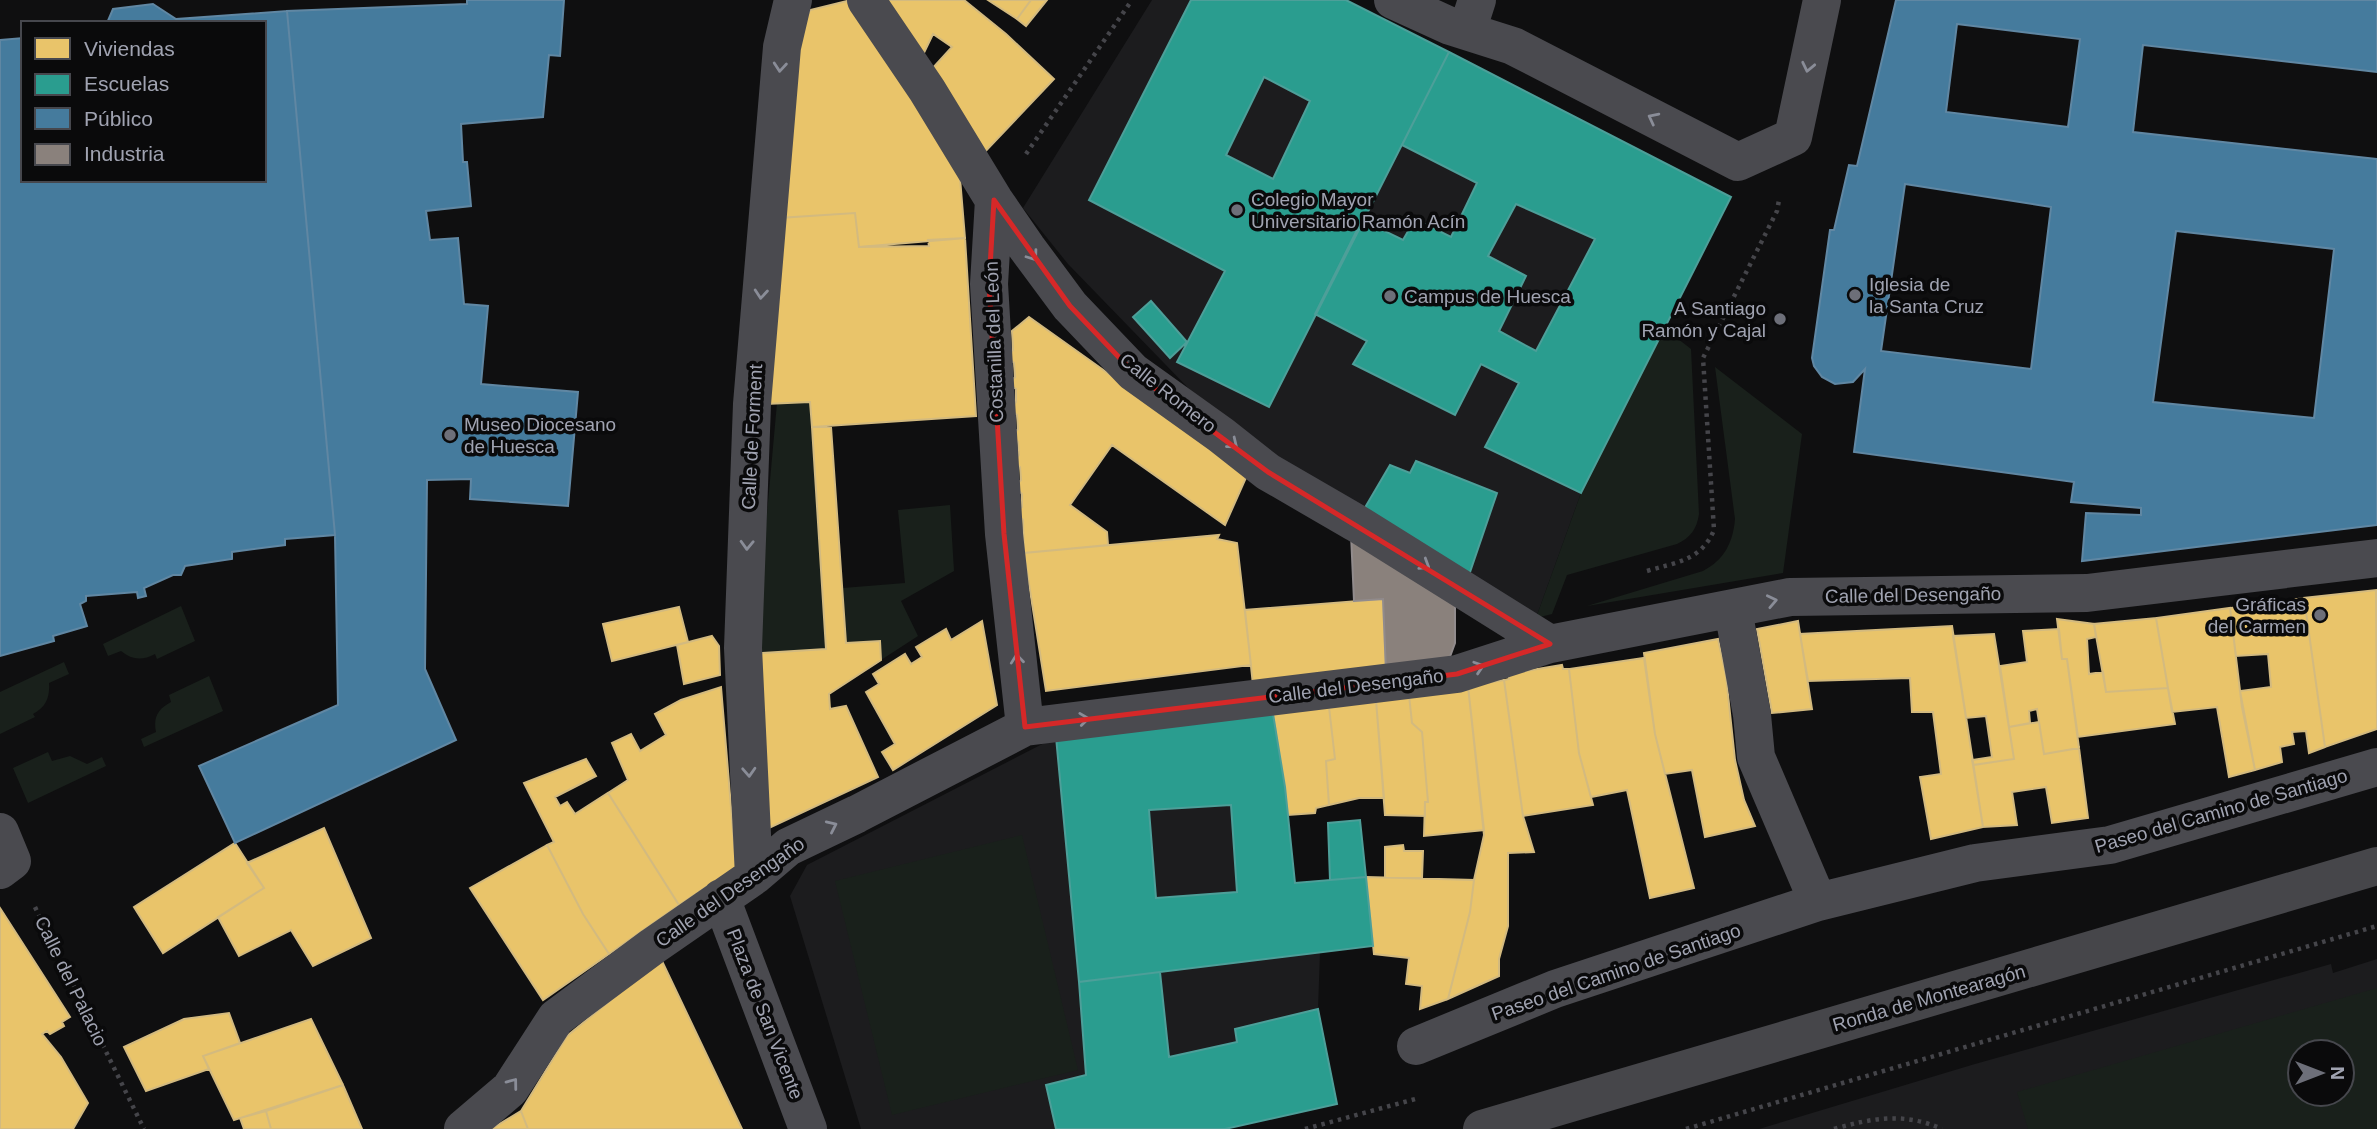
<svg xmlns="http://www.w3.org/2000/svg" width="2377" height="1129" font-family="Helvetica,sans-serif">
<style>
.built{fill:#1c1c1e;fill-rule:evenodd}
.green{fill:#19201b;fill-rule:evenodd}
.homes{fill:#e9c46a;stroke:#d3ba7f;stroke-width:2}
.schools{fill:#2a9d8f;stroke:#4d9f99;stroke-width:2;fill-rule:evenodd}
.public{fill:#457b9d;stroke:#6087a3;stroke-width:2;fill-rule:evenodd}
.industry{fill:#8a817c;stroke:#918b8c;stroke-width:2}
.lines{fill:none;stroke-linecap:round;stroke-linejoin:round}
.path{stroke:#45454a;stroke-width:4.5;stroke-dasharray:3.5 5;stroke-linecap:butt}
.street{stroke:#4a4a4f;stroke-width:38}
.primary{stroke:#46464a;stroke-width:38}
.oneway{stroke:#8a8d98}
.marked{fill:none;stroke:#d62828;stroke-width:5;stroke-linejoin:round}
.poi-dot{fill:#6d6f79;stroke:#0a0a0b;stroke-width:2.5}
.labels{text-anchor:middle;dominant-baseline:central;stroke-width:7;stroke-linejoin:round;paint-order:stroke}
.poi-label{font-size:19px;fill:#a0a3b1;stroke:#0a0a0b;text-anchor:start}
.street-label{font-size:19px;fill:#a0a3b1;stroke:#0a0a0b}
</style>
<rect width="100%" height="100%" fill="#0f0f10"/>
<path class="built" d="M1152,0H1346L1731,197L1581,493L1536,618L1289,472L1195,395L1068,264L1023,208Z
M1056,737L1285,787L1295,882L1366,877L1373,946L1320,953L1318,1009L1337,1104L1225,1129H861L790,896L807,865Z
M2377,959V1129H1759L1975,1064L2331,964L2333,973ZM2300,1052H2342V1094H2300Z"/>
<path class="green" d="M1664,328L1691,349L1699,514C1697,529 1690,538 1677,544L1567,575L1552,614L1536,618L1581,493Z
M1715,367L1802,434L1783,573L1587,606L1703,571C1724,560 1733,543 1735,519Z
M810,402L826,649L760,653L763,558L777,403Z
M950,505L954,571L901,601L918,636L881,660L880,641L846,643L843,588L905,583L898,510Z
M181,606L195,641L157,659L155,654C142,661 132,660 121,651L108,656L103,644Z
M64,662L69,674L49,683C50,697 46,707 33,714L35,717L0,734V692Z
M209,676L223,711L144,747L141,739L156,732C153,717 158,709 171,702L169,695Z
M48,752L52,761L70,756L87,764L102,757L106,766L28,803L13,768Z
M1022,835L1078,1070L892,1115L835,881Z
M2377,988V1129H2028L2017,1092ZM2300,1052H2342V1094H2300Z"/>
<path class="homes" d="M883,0H964L1006,34L1054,79L982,155L929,72L952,47L933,34L921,59Z
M988,0H1031L1017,19Z
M1031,0H1047L1026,26L1017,19Z
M847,1L959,166L965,238L859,247L855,213L779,218L793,48L810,10Z
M855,213L859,247L929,246L928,240L965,238L976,416L812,427L810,402L766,404L779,218Z
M1029,317L1248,473L1225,525L1112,445L1070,505L1107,532L1108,545L1024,553L1023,520L1016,513L1022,507V494L1015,487L1021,480L1020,467L1013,462L1019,455L1018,442L1012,435L1018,429L1017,415L1010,409L1016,402V389L1008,384L1015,377L1014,363L1007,357L1013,350L1012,331Z
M812,427H831L846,643L880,641L881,660L829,694L830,709L846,706L878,777L769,828L760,653L826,649Z
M1219,535L1217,539L1237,543L1251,665L1046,691L1024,553Z
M2376,590L2377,729L2325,747L2304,598Z
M2304,598L2325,747L2309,753L2306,731L2292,732L2294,744L2280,747L2282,762L2255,770L2240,691L2271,687L2268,654L2236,656L2230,608Z
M1383,599L1386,671L1253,685L1245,610Z
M679,607L688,642L612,661L603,624Z
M2230,608L2242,707L2255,770L2229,777L2217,707L2172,712L2156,618Z
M2156,618L2168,688L2106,692L2094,624Z
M2057,619L2094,624L2096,637L2087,639L2089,674L2103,672L2106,692L2168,688L2175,724L2078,737L2067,659H2062Z
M982,621L997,705L893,770L882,752L895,744L866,692L879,684L873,674L905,654L911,664L922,657L916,647L946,629L951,640Z
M1798,621L1812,709L1772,713L1757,629Z
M1952,626L1983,827L1931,839L1920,777L1941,774L1933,712H1912L1910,678L1808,681L1800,634Z
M2059,629L2062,659H2067L2079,748L2044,754L2037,709L2029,711L2030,723L2009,727L2000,666L2027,662L2023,631Z
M1994,634L2014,759L1973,765L1972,760L1992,757L1986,716L1966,718L1953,636Z
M712,636L719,646L720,675L684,684L677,645Z
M1718,639L1726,676L1735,760L1744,800L1755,826L1705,837L1692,770L1665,774L1655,734L1644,653Z
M1644,658L1655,734L1694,888L1650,898L1627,790L1591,797L1579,753L1569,669Z
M1562,665L1563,669H1569L1579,753L1593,805L1523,816L1504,680L1509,679L1508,674Z
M1504,680L1523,816L1534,852L1508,853V926L1499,959V976L1448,999L1470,912L1474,880L1484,835L1468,686Z
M1468,686L1484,830L1424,836L1425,802H1428L1422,732L1412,723L1409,695Z
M721,687L736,867L679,905L608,793L628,780L612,743L631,734L640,751L666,735L655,714L681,700Z
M1409,695L1412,723L1422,732L1428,802H1425V816L1385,815L1376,700Z
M1376,700L1384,798H1359L1329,805L1326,761L1335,759L1329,707Z
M1329,707L1335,759L1326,761L1329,805L1316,808L1315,813L1288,815L1273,714Z
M2039,722L2044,754L2079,748L2088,818L2052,823L2046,787L2012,792L2017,825L1983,827L1973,765L2014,759L2009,727Z
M586,759L596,776L555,797L560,806L567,802L575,814L608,793L679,905L609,954L583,914L547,845L554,842L524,783Z
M324,828L371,938L313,966L291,930L239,956L218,917L264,888L247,863Z
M235,843L264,888L163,953L134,907Z
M547,845L583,914L609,954L543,1000L470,888Z
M1403,845L1404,851H1423L1422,878H1385V847Z
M1366,877L1474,880L1470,912L1448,999L1420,1009L1422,986L1406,984L1409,958L1374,954Z
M0,908L70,1017L62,1022L64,1026L50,1034L47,1031L42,1034L61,1057L88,1103L73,1129H0Z
M661,959L742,1129H528L521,1111L567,1036Z
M229,1013L240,1043L203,1056L209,1069L146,1091L124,1047L184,1019Z
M311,1019L343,1085L234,1120L203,1056Z
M343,1085L362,1129H271L266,1111Z
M266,1111L271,1129H244L240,1118Z
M521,1111L528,1129H491Z"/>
<path class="schools" d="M1191,0H1346L1449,52L1269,407L1177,362L1225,271L1089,200ZM1264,77L1310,101L1273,179L1226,155Z
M1449,52L1731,197L1581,493L1485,447L1519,383L1481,364L1455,415L1353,364L1367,341L1315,314L1362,220L1403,240L1415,219L1451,237L1477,183L1402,145ZM1516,204L1595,239L1536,351L1499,331L1526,276L1488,256Z
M1151,301L1187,342L1170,358L1133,317Z
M1416,461L1497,493L1469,575L1363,511L1390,465L1410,473Z
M1273,714L1285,787L1295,883L1366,877L1373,946L1079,982L1056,737ZM1231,805L1237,892L1156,898L1149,810Z
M1360,820L1366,877L1330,880L1328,823Z
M1160,972L1169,1057L1237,1042L1235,1029L1318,1009L1337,1104L1225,1129H1056L1046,1085L1086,1075L1079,982Z"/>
<path class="public" d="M467,0H564L560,56L549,55L543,117L461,124L463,162H467L471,206L426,211L430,240L458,238L464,304L488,306L481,384L578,392L568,506L470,499L471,479L427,480L425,669L456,740L235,843L199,766L338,705L335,535L287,11L467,4Z
M1896,0H2377V72L2143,45L2133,132L2377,159V525L2082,561L2086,513L2141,515V508L2071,502L2074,482L1854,452L1865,369L1853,382L1835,384L1822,377L1814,366L1812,358L1830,230H1834L1849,165L1857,166ZM1957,24L2080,39L2068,127L1946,112ZM1905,184L2051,207L2031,369L1881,351ZM2176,231L2334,249L2314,418L2153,402Z
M153,4L176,19L287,11L335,535L285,539V545L232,552V559L185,566L181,575H173L144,588L146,596L138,598L137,592L86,596V601L80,604L87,626L53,636L54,641L0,656V40L23,38V180H264V23H107L113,9Z"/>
<path class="industry" d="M1351,534L1455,600V643L1448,662L1386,671L1383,599L1354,601Z"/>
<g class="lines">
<path class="path" d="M1026,154L1132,0
M1647,571C1676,562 1701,561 1714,530L1703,358L1777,211L1779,200
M35,907L144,1129
M1305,1129L1419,1098
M1686,1129L2377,926
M1834,1129C1872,1118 1904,1112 1942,1129"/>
<path class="street" d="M866,0L927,90L994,200L1027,248L1070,306L1133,372L1221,435L1268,472L1356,523L1550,644
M1393,0L1450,26L1513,46L1738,162L1793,137L1822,0
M1467,31L1477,0
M994,200L989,284L1004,534L1025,727
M1733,609L1752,715L1756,757L1818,902
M0,832L12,861L0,870
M754,876L743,648L752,404L782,47L793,0
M721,898L808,1129
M1416,1046L1555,989L1818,902L1975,863L2110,845L2377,767
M463,1129L510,1089L556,1018L653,946L754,876L788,847L857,814L1025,727L1457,674L1550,644L1790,597L2087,593L2377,558"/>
<path class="primary" d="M1482,1129L2377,866"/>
</g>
<defs><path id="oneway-chevron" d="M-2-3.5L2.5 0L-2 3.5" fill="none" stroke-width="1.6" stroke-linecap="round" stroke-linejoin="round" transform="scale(1.75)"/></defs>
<g class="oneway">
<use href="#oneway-chevron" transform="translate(780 67) rotate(95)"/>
<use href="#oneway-chevron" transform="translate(1808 67) rotate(102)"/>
<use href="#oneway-chevron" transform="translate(1653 118) rotate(-153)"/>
<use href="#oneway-chevron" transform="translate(1033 256) rotate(54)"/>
<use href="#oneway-chevron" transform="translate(761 294) rotate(95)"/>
<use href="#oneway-chevron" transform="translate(1233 444) rotate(39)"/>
<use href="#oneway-chevron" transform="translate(747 545) rotate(92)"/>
<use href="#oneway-chevron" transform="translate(1425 565) rotate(32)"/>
<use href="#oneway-chevron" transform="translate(1772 601) rotate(-12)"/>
<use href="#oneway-chevron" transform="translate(1017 659) rotate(-96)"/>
<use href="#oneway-chevron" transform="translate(1479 667) rotate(-18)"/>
<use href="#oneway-chevron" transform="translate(1084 719) rotate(-7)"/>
<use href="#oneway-chevron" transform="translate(749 772) rotate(87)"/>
<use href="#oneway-chevron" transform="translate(832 826) rotate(-25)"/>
<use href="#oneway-chevron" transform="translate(513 1083) rotate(-53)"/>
</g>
<path class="marked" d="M994,200L1070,306L1133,372L1268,472L1550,644L1457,674L1025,727L1004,534L989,284Z"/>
<g class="poi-dot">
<circle cx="1237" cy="210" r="7"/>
<circle cx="1855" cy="295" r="7"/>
<circle cx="1390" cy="296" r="7"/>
<circle cx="1780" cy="319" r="7"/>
<circle cx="450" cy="435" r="7"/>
<circle cx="2320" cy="615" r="7"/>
</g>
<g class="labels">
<g class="poi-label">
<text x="1251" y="199">Colegio Mayor<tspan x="1251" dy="22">Universitario Ramón Acín</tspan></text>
<text x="1869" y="284">Iglesia de<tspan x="1869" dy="22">la Santa Cruz</tspan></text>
<text x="1404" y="296">Campus de Huesca</text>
<text x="1766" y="308" text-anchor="end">A Santiago<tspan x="1766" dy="22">Ramón y Cajal</tspan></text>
<text x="464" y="424">Museo Diocesano<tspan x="464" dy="22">de Huesca</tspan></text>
<text x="2306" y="604" text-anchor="end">Gráficas<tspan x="2306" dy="22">del Carmen</tspan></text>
</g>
<g class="street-label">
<text transform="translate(994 342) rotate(-92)">Costanilla del León</text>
<text transform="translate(1168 393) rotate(38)">Calle Romero</text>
<text transform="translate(752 437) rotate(-87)">Calle de Forment</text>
<text transform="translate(1913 595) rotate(-1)">Calle del Desengaño</text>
<text transform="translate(1356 686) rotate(-7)">Calle del Desengaño</text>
<text transform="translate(2221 811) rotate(-16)">Paseo del Camino de Santiago</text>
<text transform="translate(730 892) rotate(-35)">Calle del Desengaño</text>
<text transform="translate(1616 972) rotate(-19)">Paseo del Camino de Santiago</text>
<text transform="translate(71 981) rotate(64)">Calle del Palacio</text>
<text transform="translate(1929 998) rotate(-16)">Ronda de Montearagón</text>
<text transform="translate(765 1014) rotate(69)">Plaza de San Vicente</text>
</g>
</g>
<rect x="21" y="21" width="245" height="161" fill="#0a0a0b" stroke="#46474d" stroke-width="2"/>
<rect x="35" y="38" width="35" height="21" fill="#e9c46a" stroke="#46474d" stroke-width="2"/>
<text x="84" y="56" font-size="21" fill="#a0a3b1">Viviendas</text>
<rect x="35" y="74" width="35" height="21" fill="#2a9d8f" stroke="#46474d" stroke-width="2"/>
<text x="84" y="91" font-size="21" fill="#a0a3b1">Escuelas</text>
<rect x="35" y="108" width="35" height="21" fill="#457b9d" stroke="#46474d" stroke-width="2"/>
<text x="84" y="126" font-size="21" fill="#a0a3b1">Público</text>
<rect x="35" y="144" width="35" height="21" fill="#8a817c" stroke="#46474d" stroke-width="2"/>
<text x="84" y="161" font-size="21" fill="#a0a3b1">Industria</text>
<g transform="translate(2321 1073) rotate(90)"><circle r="33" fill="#0a0a0b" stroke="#46474d" stroke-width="2"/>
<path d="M0-5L12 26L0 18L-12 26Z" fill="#6d6f79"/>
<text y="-10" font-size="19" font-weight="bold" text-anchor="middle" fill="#a0a3b1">N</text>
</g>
</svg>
